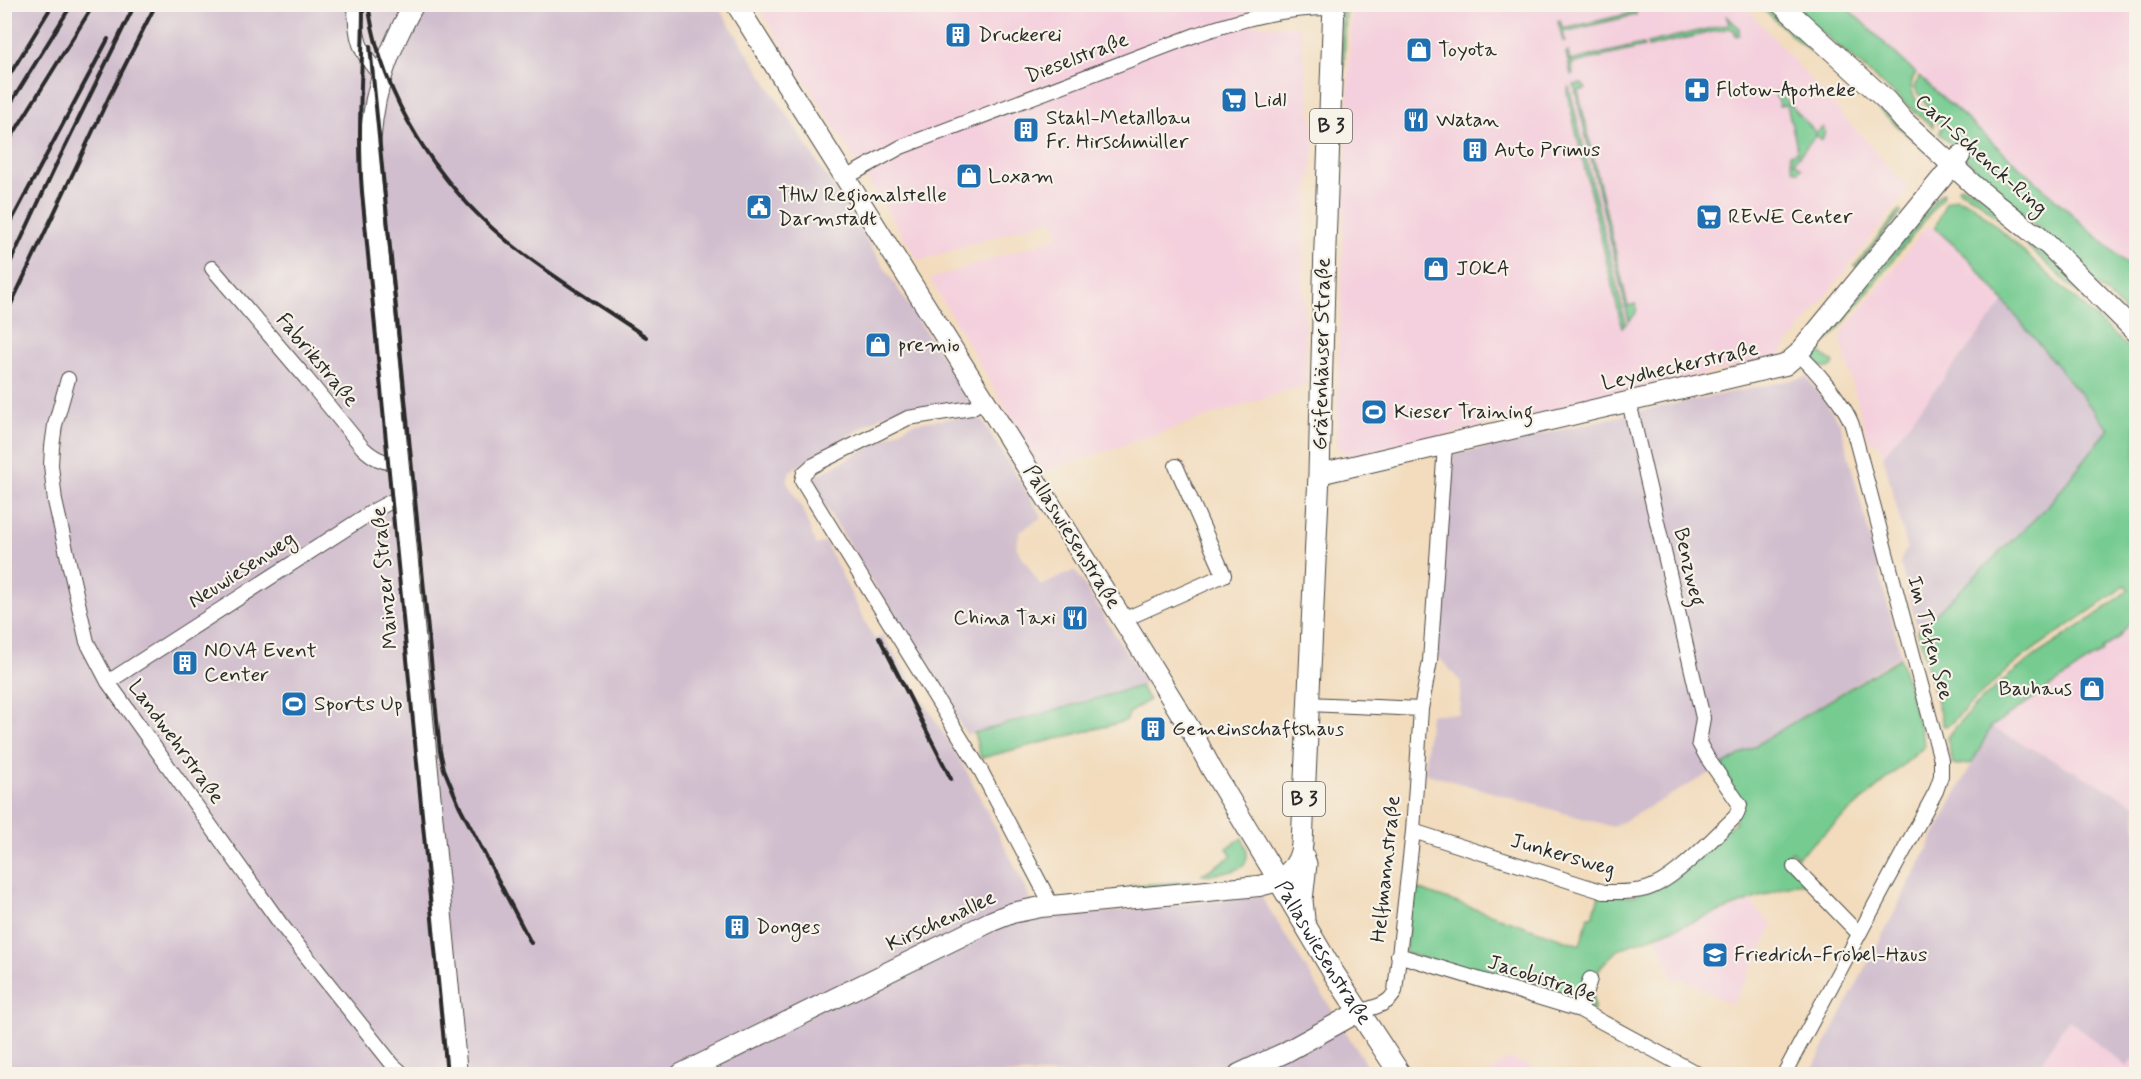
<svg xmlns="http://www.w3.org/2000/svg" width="2141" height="1079" font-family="Mynerve,sans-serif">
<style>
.built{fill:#f4cfdd}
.industrial{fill:#d0bdcd}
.green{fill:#75cb90;stroke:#507b5e;stroke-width:1.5}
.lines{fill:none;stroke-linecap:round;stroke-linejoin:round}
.street-casing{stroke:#494641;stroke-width:16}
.secondary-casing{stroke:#494641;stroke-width:22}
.primary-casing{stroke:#494641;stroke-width:23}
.street{stroke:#fff;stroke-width:14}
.secondary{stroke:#fff;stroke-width:20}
.primary{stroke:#fff;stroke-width:21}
.rail{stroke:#2b2b2b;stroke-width:4}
.labels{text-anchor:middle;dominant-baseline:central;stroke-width:4.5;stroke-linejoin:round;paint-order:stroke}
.shield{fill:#f7f3e8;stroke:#686764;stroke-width:1.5}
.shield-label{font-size:20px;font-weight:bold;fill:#2b2b2b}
.poi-label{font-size:21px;fill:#2b2b2b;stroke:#f7f3e8;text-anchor:start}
.street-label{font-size:21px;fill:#2b2b2b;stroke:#f7f3e8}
</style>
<rect width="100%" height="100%" fill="#f7f3e8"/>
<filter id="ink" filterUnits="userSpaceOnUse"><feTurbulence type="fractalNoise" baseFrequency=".0167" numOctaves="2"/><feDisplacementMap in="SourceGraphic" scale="12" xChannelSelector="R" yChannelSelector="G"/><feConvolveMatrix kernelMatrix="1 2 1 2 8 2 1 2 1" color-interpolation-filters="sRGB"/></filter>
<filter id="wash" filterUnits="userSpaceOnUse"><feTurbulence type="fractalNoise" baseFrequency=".008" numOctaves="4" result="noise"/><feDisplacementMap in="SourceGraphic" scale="24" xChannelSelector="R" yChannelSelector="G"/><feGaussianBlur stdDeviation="1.35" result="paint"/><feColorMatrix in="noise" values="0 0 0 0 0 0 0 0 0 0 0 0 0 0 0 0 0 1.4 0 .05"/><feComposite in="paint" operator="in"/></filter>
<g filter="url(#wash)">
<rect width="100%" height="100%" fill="#f2dcbd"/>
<path class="built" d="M757,5H1271L1242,24L1300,27L1315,140L1303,236L1306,384L1043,472L930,279L1059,237L1053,218L919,261Z
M1351,5H1744L1909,189L1777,358L1355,456L1348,455L1339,449L1336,440Z
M1844,5H2136V272L1916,73Z
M1927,226L1935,228L1969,259L2004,302L1883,456L1881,447L1867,438L1840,336Z
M2136,615V804L1991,727L2103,651L2102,649L2118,638Z
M1750,902L1773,927L1732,1005L1682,978L1673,979L1657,936Z
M2068,1018L2127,1067L2136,1055V1074H2035Z
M1508,1058L1553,1074H1488Z"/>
<path class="industrial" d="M4,5H717L971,403L885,414L790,471L787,482L802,508L816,545L825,542L874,639L883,635L967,772L1025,886L1038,919L1261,896L1372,1074H5Z
M2004,302L2109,429L2048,507L1918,631L1900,562L1907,547L1883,456Z
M1807,377L1840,423L1901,655L1714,771L1613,827L1424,773L1430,714H1459L1461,682L1435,653L1453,455L1654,408Z
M977,412L1042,517L1020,531L1016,547L1041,586L1075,570L1146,684L967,735L809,480L913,423L969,416Z
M1991,727L2136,804V1055L2127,1067L2068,1019L2035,1074H1810Z"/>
<path class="green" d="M1342,5H1346L1343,89L1339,86Z
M1759,5H1771L1870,94L1914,141L1838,72L1801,44Z
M1790,5H1844L1916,73C1902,91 1923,108 1933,122V127Z
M1636,12V15L1563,32L1565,41H1563L1558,21L1560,20L1563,29Z
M1726,15L1739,28V35L1736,36L1734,30L1729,28L1648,47L1647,43L1729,24Z
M1643,44L1644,47L1571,64L1573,74L1571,75L1566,53L1568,52L1570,61Z
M1919,76L2136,272V322L1939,133L1942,129L1915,88Z
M1582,84L1586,89L1578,91L1628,306L1636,304C1638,313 1635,315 1629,321L1574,85Z
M1569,87L1626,324L1622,327L1567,93Z
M1778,91L1816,133L1823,127L1825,132L1822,140L1816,135L1794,162L1801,168L1798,171L1793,169L1790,154L1798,151L1787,105L1779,106L1775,92Z
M1342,108L1338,212L1334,209L1340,110Z
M1962,186L1981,194L2136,340V347L1977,199L1959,190L1958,187Z
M1943,193L1942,198L1831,338L1824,342L1819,340L1858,297L1939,195Z
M1956,198L1972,204L2136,355V615L2118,638L2102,649L2103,651L1991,727L1972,763L1957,765L1953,764L1947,738C1971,707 2003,679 2035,656C2067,634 2100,615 2129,589L2125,585C2093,611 2059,631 2026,655C1999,675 1975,700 1950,724L1945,726L1943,725L1918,631L2047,507L2109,429L1969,259L1935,228L1946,202Z
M1900,210L1901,213L1857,267L1855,266Z
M1815,349L1834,363L1832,367L1826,368L1818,366L1815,361Z
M1900,658L1925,746L1797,857L1792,851L1784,859L1808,885L1797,883L1619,949C1594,970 1590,978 1594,1010L1405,953L1411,887L1580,945L1589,916H1593L1599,896H1634L1736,822L1729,781L1723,765Z
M1140,686L1149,700L1130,712L1126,721L981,758L974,733Z
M1242,838C1260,873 1226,873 1201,875L1232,856L1227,848Z
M1193,881V884L1130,893V886Z"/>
</g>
<g filter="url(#ink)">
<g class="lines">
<g class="street-casing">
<path id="street" d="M355,4C355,37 359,53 382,77
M845,178L901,147L1198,34C1243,19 1286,7 1334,8
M212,268L306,378L362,447C373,458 383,463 399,463
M68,379L55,425L52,447L51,465L55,501L87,642L108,682L280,923L393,1065L403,1074
M985,400L971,408L908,418L812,466L804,473L802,481L981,771L1052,906
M1123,620L1224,575L1176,466
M108,682L375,510L392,501L402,499
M1308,704L1421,709
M1413,831L1604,892C1619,892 1632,893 1646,889C1674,881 1714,837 1736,816L1740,805L1708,759L1699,743L1703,718L1629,402
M1794,867L1859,934
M1398,955L1580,1010L1698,1074
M1580,1010L1590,979
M1360,1011C1372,1008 1390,1005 1395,991L1413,831L1421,709L1430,661L1445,445
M1784,1074L1936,791L1941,776V760L1852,425C1845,405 1815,368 1798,354"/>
</g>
<g class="secondary-casing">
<path id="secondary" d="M414,4C384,58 369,103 370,165L457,1074
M1781,4L1887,101L1904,121L1977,188L2045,243
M2036,233L2136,332
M1319,474L1785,365L1798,354L1960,156
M681,1074L992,921L1012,913L1041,907L1259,886L1279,881L1211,768L1192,732L1123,620L736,4
M1239,1074L1284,1053L1360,1011"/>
</g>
<g class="primary-casing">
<g id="primary">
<path id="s1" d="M1334,4L1325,245L1319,474L1302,844C1301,861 1292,871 1279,881L1333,972L1400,1074"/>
<path d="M1302,853L1306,864L1302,900L1304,919"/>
</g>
</g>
<use href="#street" class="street"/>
<use href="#secondary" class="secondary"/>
<use href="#primary" class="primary"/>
<path class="rail" d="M363,4C363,67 357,129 362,192L447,1074
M369,10C383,99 438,184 507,241C551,277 600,305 646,337
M370,46L440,751L444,769L459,805L531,943
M4,84L53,4
M4,114L72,4
M4,149L94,4
M4,235L108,39
M4,276L54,169L135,4
M4,319L108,99L156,4
M879,637L951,779"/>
</g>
</g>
<defs>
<g id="building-square" transform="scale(1.35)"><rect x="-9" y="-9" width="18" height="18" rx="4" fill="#1f6fb2" stroke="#f7f3e8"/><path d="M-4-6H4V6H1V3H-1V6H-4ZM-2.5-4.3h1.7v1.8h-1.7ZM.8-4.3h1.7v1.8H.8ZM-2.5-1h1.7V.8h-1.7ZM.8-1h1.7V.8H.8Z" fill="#fff"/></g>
<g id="shop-square" transform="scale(1.35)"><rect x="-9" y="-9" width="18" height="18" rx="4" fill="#1f6fb2" stroke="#f7f3e8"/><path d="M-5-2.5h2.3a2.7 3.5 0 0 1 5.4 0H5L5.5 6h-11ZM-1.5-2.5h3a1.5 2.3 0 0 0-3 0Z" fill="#fff"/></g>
<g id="pharmacy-square" transform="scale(1.35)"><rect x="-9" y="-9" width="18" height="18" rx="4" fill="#1f6fb2" stroke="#f7f3e8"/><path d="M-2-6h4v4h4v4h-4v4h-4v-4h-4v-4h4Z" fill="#fff"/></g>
<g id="supermarket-square" transform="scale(1.35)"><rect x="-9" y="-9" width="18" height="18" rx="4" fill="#1f6fb2" stroke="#f7f3e8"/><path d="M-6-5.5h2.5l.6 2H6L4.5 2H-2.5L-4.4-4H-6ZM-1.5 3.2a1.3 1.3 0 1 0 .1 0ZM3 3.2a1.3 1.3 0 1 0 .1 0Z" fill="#fff"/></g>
<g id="restaurant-square" transform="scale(1.35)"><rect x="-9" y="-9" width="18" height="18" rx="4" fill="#1f6fb2" stroke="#f7f3e8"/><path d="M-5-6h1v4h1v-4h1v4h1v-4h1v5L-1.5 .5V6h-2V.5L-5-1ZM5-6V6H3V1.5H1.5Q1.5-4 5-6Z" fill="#fff"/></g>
<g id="civic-square" transform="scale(1.35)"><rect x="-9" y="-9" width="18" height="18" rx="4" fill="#1f6fb2" stroke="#f7f3e8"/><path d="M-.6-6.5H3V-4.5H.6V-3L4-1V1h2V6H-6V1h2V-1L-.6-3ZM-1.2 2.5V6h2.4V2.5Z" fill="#fff"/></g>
<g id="stadium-square" transform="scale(1.35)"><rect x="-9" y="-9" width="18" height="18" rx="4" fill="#1f6fb2" stroke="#f7f3e8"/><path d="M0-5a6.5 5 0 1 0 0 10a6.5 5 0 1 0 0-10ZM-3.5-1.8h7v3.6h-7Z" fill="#fff"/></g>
<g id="school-square" transform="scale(1.35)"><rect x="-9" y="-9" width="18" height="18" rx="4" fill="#1f6fb2" stroke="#f7f3e8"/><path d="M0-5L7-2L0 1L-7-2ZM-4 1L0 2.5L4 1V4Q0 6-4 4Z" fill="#fff"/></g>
</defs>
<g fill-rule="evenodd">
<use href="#building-square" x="958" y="35"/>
<use href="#shop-square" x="1419" y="50"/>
<use href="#pharmacy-square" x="1697" y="90"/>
<use href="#supermarket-square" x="1234" y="100"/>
<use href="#restaurant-square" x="1416" y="120"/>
<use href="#building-square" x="1026" y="130"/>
<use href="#building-square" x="1475" y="150"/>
<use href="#shop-square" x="969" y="176"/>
<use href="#civic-square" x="759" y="207"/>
<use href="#supermarket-square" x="1709" y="217"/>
<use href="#shop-square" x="1436" y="269"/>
<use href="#shop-square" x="878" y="345"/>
<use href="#stadium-square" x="1374" y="412"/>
<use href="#restaurant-square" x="1075" y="618"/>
<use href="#building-square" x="185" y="663"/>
<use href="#shop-square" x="2092" y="689"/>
<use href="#stadium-square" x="294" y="704"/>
<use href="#building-square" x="1153" y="729"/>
<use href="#building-square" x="737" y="927"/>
<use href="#school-square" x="1715" y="955"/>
</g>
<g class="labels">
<g class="shield">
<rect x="1310" y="109" width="42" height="34" rx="4.5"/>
<rect x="1283" y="782" width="42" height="34" rx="4.5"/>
</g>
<g class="shield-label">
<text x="1331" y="126">B 3</text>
<text x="1304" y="799">B 3</text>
</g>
<g class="poi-label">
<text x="978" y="35">Druckerei</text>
<text x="1438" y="50">Toyota</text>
<text x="1716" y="90">Flotow-Apotheke</text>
<text x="1254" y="100">Lidl</text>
<text x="1046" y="118">Stahl-Metallbau<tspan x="1046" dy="24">Fr. Hirschmüller</tspan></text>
<text x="1436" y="120">Watan</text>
<text x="1494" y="150">Auto Primus</text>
<text x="988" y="176">Loxam</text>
<text x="778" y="195">THW Regionalstelle<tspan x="778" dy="24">Darmstadt</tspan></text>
<text x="1728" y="217">REWE Center</text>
<text x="1456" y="269">JOKA</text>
<text x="898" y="345">premio</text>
<text x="1394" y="412">Kieser Training</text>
<text x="1056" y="618" text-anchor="end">China Taxi</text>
<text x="204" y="651">NOVA Event<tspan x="204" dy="24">Center</tspan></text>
<text x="2072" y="689" text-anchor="end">Bauhaus</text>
<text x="314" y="704">Sports Up</text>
<text x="1172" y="729">Gemeinschaftshaus</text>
<text x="756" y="927">Donges</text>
<text x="1734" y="955">Friedrich-Fröbel-Haus</text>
</g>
<g class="street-label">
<text transform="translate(1077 58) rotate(-21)">Dieselstraße</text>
<text transform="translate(1981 155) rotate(42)">Carl-Schenck-Ring</text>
<text transform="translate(1322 354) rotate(-89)">Gräfenhäuser Straße</text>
<text transform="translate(317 360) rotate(50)">Fabrikstraße</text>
<text transform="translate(1680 366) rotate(-13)">Leydheckerstraße</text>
<text transform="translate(1072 537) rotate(58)">Pallaswiesenstraße</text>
<text transform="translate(1689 567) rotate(77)">Benzweg</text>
<text transform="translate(242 570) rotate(-33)">Neuwiesenweg</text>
<text transform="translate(385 578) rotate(-95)">Mainzer Straße</text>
<text transform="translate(1930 638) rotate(75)">Im Tiefen See</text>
<text transform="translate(176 742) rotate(54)">Landwehrstraße</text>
<text transform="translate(1563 855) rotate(16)">Junkersweg</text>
<text transform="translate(1386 869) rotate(-84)">Helfmannstraße</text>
<text transform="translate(941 921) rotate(-25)">Kirschenallee</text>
<text stroke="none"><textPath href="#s1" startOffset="970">Pallaswiesenstraße</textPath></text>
<text transform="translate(1542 979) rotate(18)">Jacobistraße</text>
</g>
</g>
<rect width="2141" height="1079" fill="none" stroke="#f7f3e8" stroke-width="24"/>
</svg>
